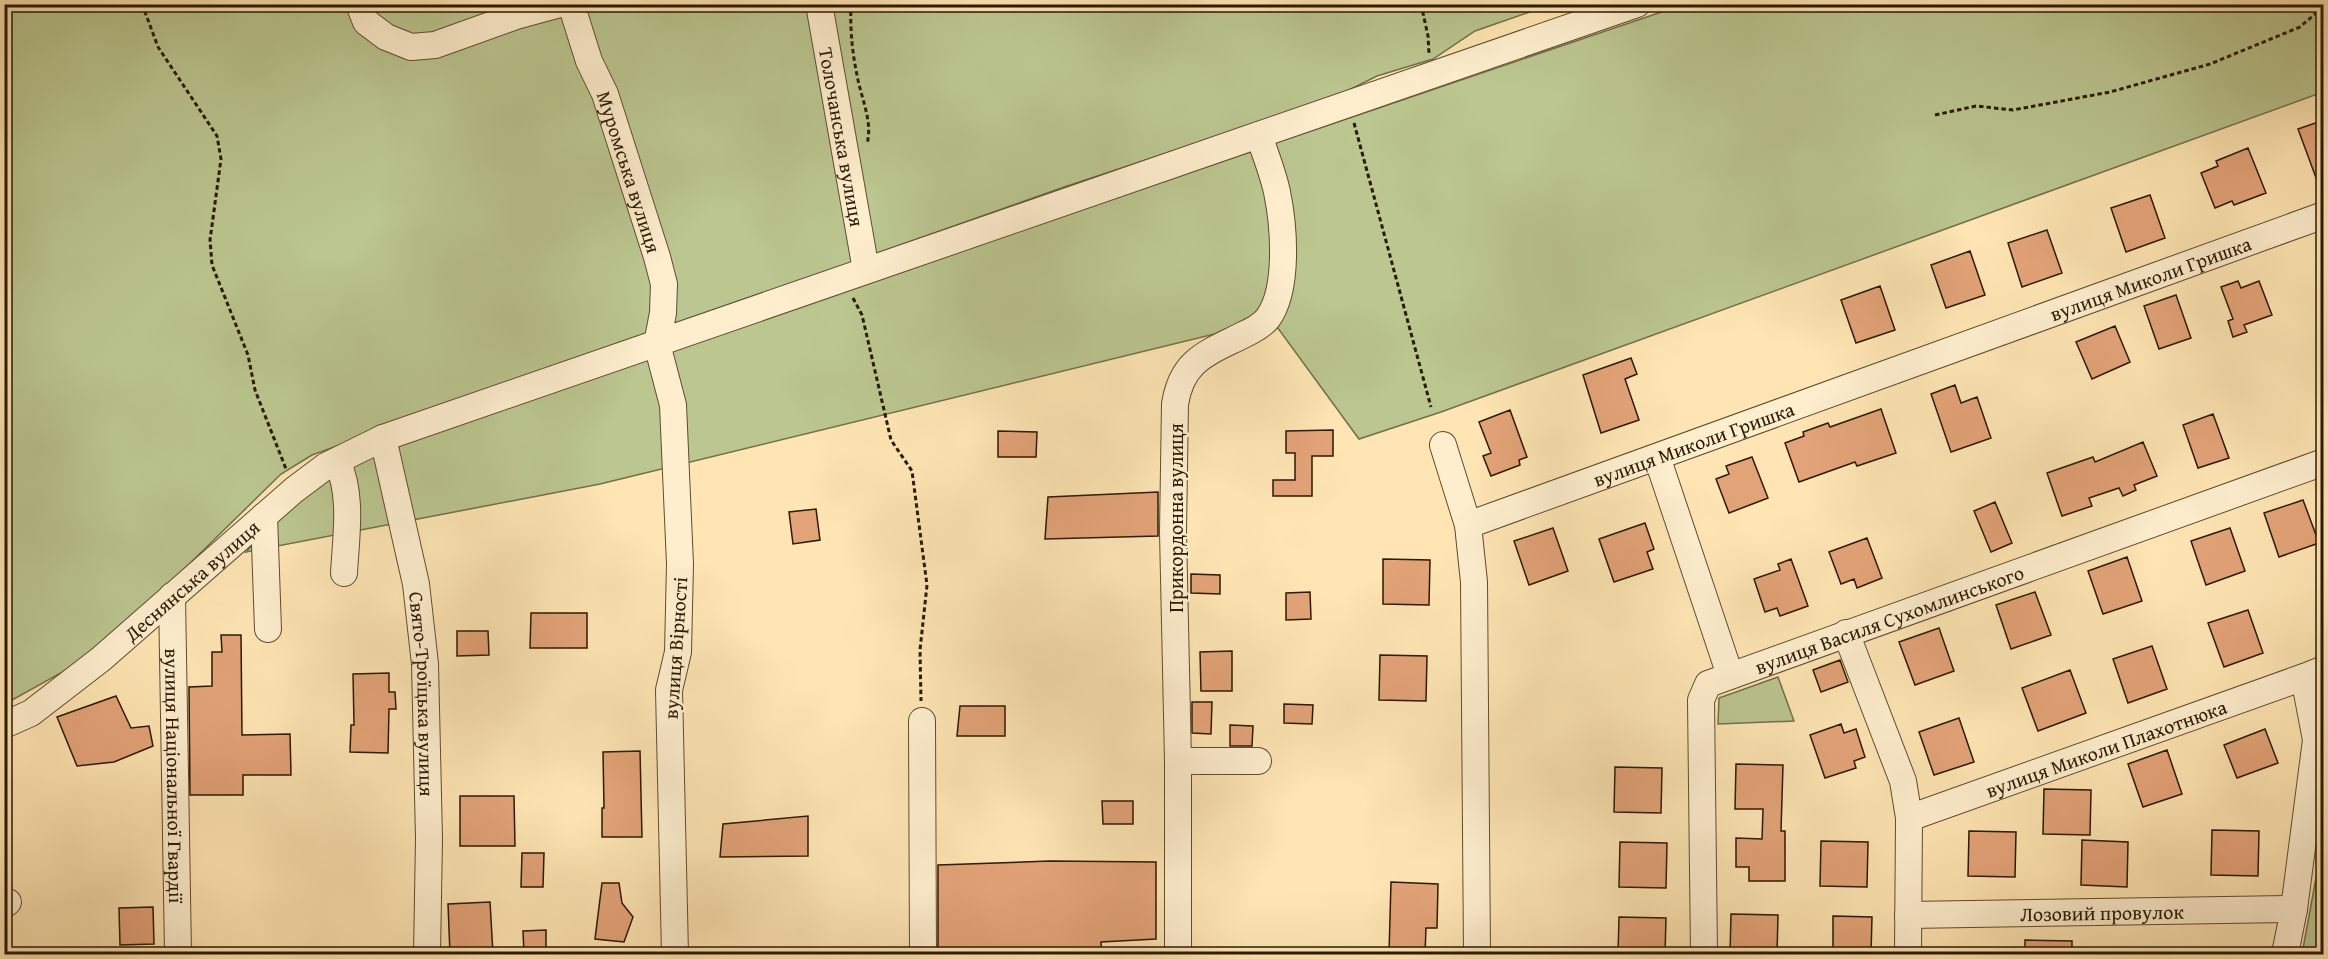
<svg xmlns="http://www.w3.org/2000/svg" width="2328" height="959" font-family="'Gentium Book Plus',serif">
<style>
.green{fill:#bbc690;stroke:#72704a;stroke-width:1.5}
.building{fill:#e3a378;stroke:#2a1903;stroke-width:1.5}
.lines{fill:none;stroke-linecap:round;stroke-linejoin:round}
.minor-casing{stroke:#5f4c2f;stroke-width:28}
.path{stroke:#2a1903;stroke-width:3;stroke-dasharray:4.5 3;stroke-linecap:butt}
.minor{stroke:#feeece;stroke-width:26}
.labels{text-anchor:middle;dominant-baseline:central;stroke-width:4.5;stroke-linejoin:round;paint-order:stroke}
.street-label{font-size:20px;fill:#2a1903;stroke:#feeece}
</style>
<rect width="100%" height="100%" fill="#fee5b3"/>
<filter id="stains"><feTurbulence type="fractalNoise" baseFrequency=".00333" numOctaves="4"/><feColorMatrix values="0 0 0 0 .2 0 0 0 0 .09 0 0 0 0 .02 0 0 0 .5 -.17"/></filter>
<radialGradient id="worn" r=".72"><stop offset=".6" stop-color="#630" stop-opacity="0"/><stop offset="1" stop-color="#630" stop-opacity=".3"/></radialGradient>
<path class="green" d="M5,5H814L857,258L849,264L312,455L281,474L123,629L86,659L5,704Z
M826,5H1550L1475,31L1433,59L1377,76L1331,99L1064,187L869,256Z
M1682,5H2323V92L1441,412L1359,439L1272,320L600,484L246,552L295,499L377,448Z
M1778,677L1794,721L1718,724L1719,698Z
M2316,878H2323V954H2302Z"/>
<path class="building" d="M2324,120V193L2322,194L2298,129Z
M2248,148L2266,193L2234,205L2232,201L2215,208L2201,173L2218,166L2216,161Z
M2150,195L2165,238L2126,252L2111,208Z
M2047,230L2062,273L2022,287L2008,243Z
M1970,251L1985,295L1946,308L1931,265Z
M2238,281L2241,288L2259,281L2272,315L2244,325L2247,332L2233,337L2228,321L2233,319L2221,287Z
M1880,286L1895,330L1856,343L1841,300Z
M2176,295L2191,338L2159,349L2144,306Z
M2115,326L2130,362L2092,379L2076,342Z
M1631,358L1637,374L1625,379L1639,420L1601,433L1583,375Z
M1955,385L1961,403L1977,397L1991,438L1951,452L1931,394Z
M1881,409L1896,453L1857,466L1855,462L1799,482L1785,443L1804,436L1803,432L1828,423L1830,427Z
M1510,410L1527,457L1519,460L1520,465L1491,476L1483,456L1491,453L1479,422Z
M2213,414L2229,458L2198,468L2183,425Z
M1333,430V456H1312V496H1273V480H1295V453H1286V431Z
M998,431L1037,432L1036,457H998Z
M2143,442L2157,476L2134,485L2136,490L2123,496L2119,488L2089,498L2092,506L2062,516L2047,473L2093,457L2095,462Z
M1752,457L1768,498L1729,513L1716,479L1729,474L1726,466Z
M1158,492V536L1045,539L1048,497Z
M2303,500L2319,543L2279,557L2264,513Z
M1995,502L2012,543L1991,552L1974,511Z
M816,509L820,540L793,544L789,512Z
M1645,523L1654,549L1647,552L1653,569L1614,582L1599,539Z
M1553,528L1568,571L1529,585L1514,541Z
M2230,528L2245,571L2206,585L2191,541Z
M1867,538L1882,578L1857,588L1854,579L1841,584L1829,552Z
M2127,557L2142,601L2103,614L2088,571Z
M1383,559L1430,560L1429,605L1383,604Z
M1791,559L1808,606L1780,616L1777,608L1765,612L1754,579L1780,570L1778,564Z
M1191,574L1220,575V594L1191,593Z
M1310,592L1311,619L1286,620V593Z
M2035,592L2051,635L2011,649L1996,605Z
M2248,610L2263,653L2224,667L2208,623Z
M531,613H587V648H530Z
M1939,628L1954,671L1915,685L1899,642Z
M457,631H488L489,655L457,656Z
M221,635H241L242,735L290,734L291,775H243V795H190L189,687L212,686V652H222Z
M2152,646L2167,689L2128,703L2113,659Z
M1232,651V691H1201L1200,652Z
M1380,655L1427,656L1426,701L1379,700Z
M1840,660L1848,682L1821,692L1813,670Z
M2070,670L2086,713L2038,731L2022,688Z
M389,673V692H395L396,709H389L388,753L350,752L351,725H354L353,674Z
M116,696L131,728L149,726L153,746L114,762L77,766L57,717Z
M1192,702H1212L1211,734L1192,733Z
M1284,704L1313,705L1312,724L1284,723Z
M960,706H1005V736H957Z
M1959,718L1974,762L1934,775L1919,732Z
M1841,724L1844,733L1856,729L1865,757L1854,761L1856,768L1825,778L1810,735Z
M1230,725L1253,726L1252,746H1230Z
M2265,729L2278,763L2237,778L2224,745Z
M2167,750L2182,794L2143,807L2128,764Z
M640,751L642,837H602V808H604L603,752Z
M1736,764L1783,765L1781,831H1785V881H1749V867H1736V838L1762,839L1763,809H1735Z
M1615,767L1662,768L1661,813L1614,812Z
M2044,789L2091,790L2090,835L2043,834Z
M460,796H514L515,846H460Z
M1102,801H1133V824H1103Z
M808,816V856L720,857L723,824Z
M2212,830L2259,831L2258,876L2211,875Z
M1969,831L2016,832L2015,877L1968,876Z
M2082,840L2128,842L2127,887L2081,885Z
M1821,841L1868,842L1867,887L1820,886Z
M1620,842L1667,843L1666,888L1619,887Z
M522,853H544L543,887H521Z
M1050,861L1156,862V939L1101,942L1102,954H1011V948L938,954V865Z
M1391,882L1438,884L1437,928H1426L1425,954H1389Z
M602,883H619L622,903L633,917L624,942L595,939Z
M490,902L493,954H450L448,904Z
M153,907L154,944L120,945L119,908Z
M1731,914L1778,915L1777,954H1730Z
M1833,916L1872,917L1871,954H1833Z
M1619,917L1666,918L1665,954H1618Z
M546,930V954H524L523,931Z
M2025,940L2072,941V954H2025Z"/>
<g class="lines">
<g class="minor-casing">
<g id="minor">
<path d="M359,4L366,22L386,37L411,47L435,45L516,16L560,4"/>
<path id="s1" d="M571,4L589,61L605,94L657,257L664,284L663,313L657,344L673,405L680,564L678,652L669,690L675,954"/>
<path id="s2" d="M819,4L866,270"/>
<path id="s3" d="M383,438L416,584L425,664L429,839L427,954"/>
<path d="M1443,445L1468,525"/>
<path d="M1657,457L1730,675"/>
<path d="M337,461C353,495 346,536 344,573"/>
<path d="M264,516L268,629"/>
<path id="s4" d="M172,596L178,954"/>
<path d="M1846,633L1903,781L1909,818"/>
<path d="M922,721L923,954"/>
<path id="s5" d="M4,725L31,713L101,659L294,490L326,466L383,438L1637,4"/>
<path d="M1178,761H1258"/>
<path d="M4,905L8,902"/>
<path id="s6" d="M1908,915L2294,909"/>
<path d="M1178,954V761L1173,532L1175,404C1182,361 1205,354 1241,336C1250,332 1262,326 1268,318C1289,289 1284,226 1277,192C1273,173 1265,154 1259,135"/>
<path id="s7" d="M1477,954L1474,582L1468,525L2324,215"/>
<path id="s8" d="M1704,954L1701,700L1708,684L2324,462"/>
<path id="s9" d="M1908,954L1909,818L2304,677"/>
<path d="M2285,954L2294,909L2316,740L2304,677L2324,669"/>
</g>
</g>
<path class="path" d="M142,4L158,47L217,136L221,159L210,240L212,265L248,355L255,390L286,469
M851,4C850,29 852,51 857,75C861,98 873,121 867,144
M1421,4L1428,36L1429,53
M1935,115L1976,106L2013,110L2110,92L2210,64L2300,27L2324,6
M1354,123L1431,407
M853,298L862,315L891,440L912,471L927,585L920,650L921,701"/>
<use href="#minor" class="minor"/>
</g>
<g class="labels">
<g class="street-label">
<text stroke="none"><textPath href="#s2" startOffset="135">Толочанська вулиця</textPath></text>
<text stroke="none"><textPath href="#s1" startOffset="178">Муромська вулиця</textPath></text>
<text stroke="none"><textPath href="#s7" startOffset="1155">вулиця Миколи Гришка</textPath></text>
<text stroke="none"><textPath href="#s7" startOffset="669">вулиця Миколи Гришка</textPath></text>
<text transform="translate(1175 518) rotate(-90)">Прикордонна вулиця</text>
<text stroke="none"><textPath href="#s5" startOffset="238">Деснянська вулиця</textPath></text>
<text stroke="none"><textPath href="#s8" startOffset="464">вулиця Василя Сухомлинського</textPath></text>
<text transform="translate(675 648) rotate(-86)">вулиця Вірності</text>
<text stroke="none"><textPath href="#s3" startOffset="260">Свято-Троїцька вулиця</textPath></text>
<text stroke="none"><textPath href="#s9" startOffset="345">вулиця Миколи Плахотнюка</textPath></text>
<text stroke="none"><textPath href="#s4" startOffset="180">вулиця Національної Гвардії</textPath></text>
<text stroke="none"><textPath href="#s6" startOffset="194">Лозовий провулок</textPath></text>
</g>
</g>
<rect width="2328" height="959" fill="none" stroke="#fee5b3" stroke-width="24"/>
<rect x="6" y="6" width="2316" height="947" fill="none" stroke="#2a1903" stroke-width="3"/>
<rect x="12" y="12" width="2304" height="935" fill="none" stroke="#2a1903" stroke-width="1.5"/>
<rect width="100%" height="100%" filter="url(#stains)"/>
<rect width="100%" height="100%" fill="url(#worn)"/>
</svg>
